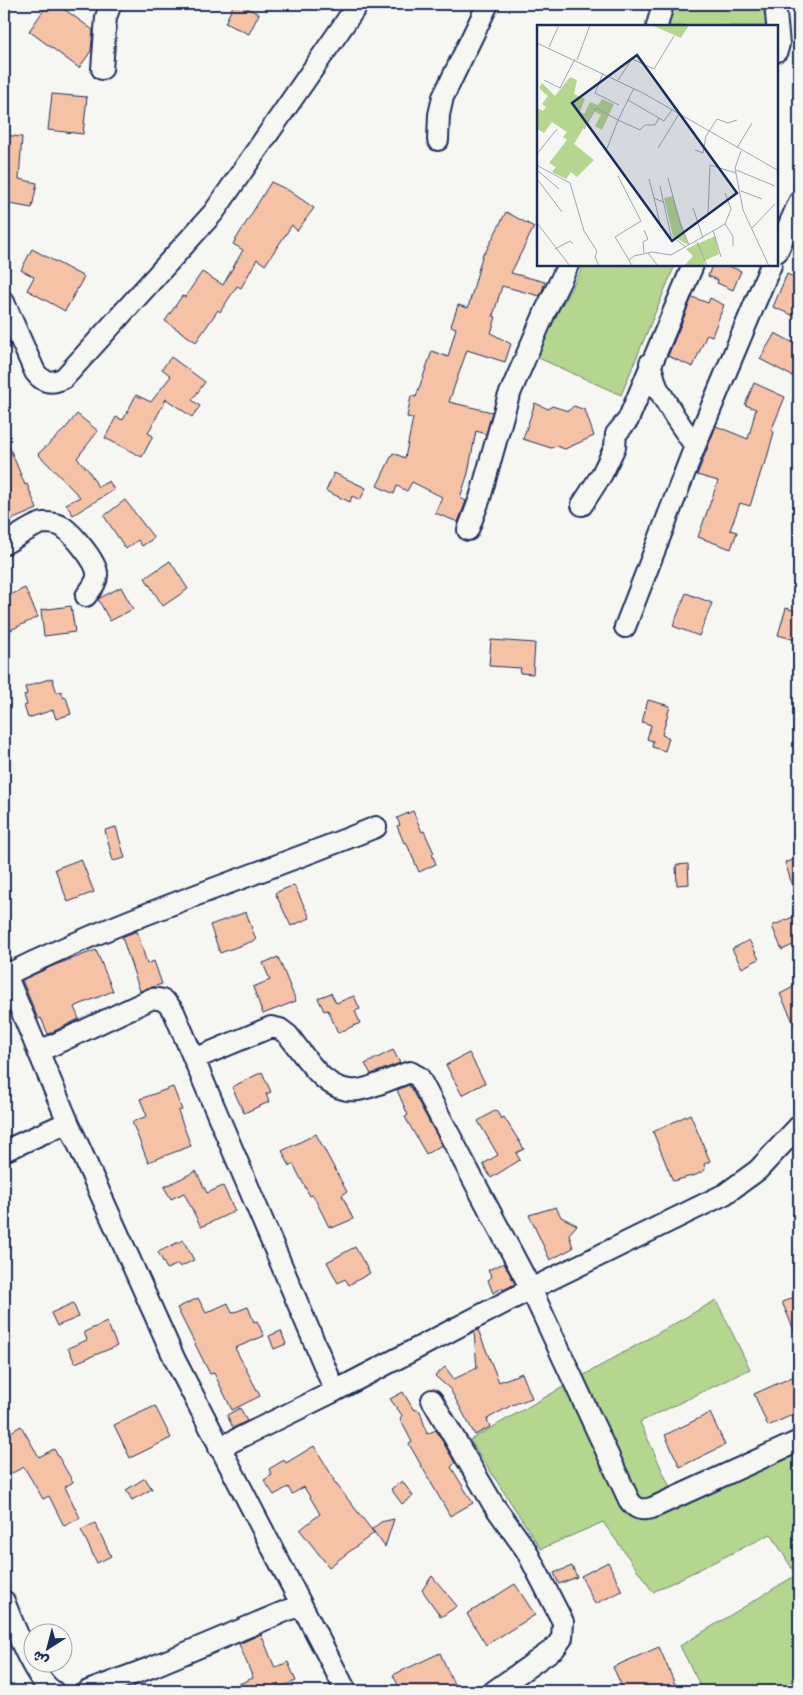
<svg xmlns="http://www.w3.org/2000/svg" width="803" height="1695" font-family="'Playpen Sans','Playpen Sans Arabic',sans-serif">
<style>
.green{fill:#b5d68f;stroke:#688276}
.building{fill:#f5c2a6;stroke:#1b2f5e}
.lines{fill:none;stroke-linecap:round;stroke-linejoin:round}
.minor-casing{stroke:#1b2f5e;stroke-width:24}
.minor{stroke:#f6f6f2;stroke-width:20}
.inset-road{fill:none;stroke:#9ea6b7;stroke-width:1}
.view{fill:#1b2f5e;fill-opacity:0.15;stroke:#1b2f5e;stroke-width:2.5}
.inset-edge{fill:none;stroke:#1b2f5e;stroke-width:2.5}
</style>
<rect width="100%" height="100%" fill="#f6f6f2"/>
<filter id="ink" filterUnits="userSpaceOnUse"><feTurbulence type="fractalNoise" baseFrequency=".02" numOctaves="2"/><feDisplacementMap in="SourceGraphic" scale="10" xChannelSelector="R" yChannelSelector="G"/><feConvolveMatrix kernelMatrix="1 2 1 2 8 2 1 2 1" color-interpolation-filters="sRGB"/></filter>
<g filter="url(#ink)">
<path class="green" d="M668,4H762L769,26H661Z
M584,265H675L621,395L534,356Z
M716,1300L750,1369L640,1422L675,1498L799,1446V1691H703L680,1646L796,1575L771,1534L653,1592L603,1522L541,1549L470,1440Z"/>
<path class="building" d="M48,4H57L93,30L91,51L79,68L29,31Z
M234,4H239L259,14L249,34L225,23Z
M52,94L87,97L83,134L48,130Z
M4,135L22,137L19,179L37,183L32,208L4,203Z
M271,182L288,190L314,208L297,231L292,225L265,265L257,259L241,288L237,286L220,312L218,310L196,342L165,321L182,296L185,297L202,272L223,285L243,250L233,244Z
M506,212L534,227L511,273L545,282L540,296L502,286L493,316L496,317L491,333L511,344L505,362L467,350L449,402L492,412L486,434L476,431L468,473L460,498L466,501L458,522L435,513L442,497L412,482L407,491L397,486L394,494L377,486L393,453L405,458L413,418L407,417L411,396L416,397L432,351L448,357L456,328L451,326L458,305L468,308L483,253H485Z
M32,249L84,277L65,311L27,290L34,277L21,270Z
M712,265H726L741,271L733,290L717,283L718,280L708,276Z
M787,274L799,279V318L773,307Z
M692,297L708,303L710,298L724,305L712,336L707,334L693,367L668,356Z
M775,333L799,346V362L792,376L760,359Z
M171,357L205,382L192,400L200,406L192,417L166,399L148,433L153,436L142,457L105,438L116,417L123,420L136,395L151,402L171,376L162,369Z
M754,383L785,397L771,431L774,432L765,465H763L750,506L740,503L730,530L737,532L731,549L698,537L718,481L697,475L716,426L748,439L756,409L745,405Z
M535,403L548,409L552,406L568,411L574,406L585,410L594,436L565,449L556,446L551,448L523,439Z
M77,414L98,431L77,458L89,471L98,487L109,481L114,490L73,515L66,504L80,497L38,454L65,429Z
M4,434L25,485L27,484L37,509L4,523Z
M334,473L366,488L360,500L352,496L350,502L326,491Z
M125,500L154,538L142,546L138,540L126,549L104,516Z
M170,561L188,589L163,606L145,578Z
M121,587L133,609L110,621L98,599Z
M25,588L38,617L4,633V598Z
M686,593L712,603L699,636L673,626Z
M71,606L75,632L44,636L41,610Z
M786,608L799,612V641L778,635Z
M491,640L535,643L533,674L520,673L521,668L489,666Z
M52,678L57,693L61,691L64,698L66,697L71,714L56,719L53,710L28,718L24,706L27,705L24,695L27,694L25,687Z
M648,700L670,706L662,735L669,738L665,751L652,747L653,741L647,739L651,725L642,722Z
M413,811L422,832L424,831L434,853L432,854L436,864L419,872L406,842L404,843L397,826L400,825L397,818Z
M116,827L125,858L113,861L105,830Z
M81,859L94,892L68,902L55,869Z
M799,859V896L796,897L785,862Z
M688,864L689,884L677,885L676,865Z
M294,885L310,918L291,926L275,893Z
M246,912L256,940L220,953L210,925Z
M795,916L799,925V942L782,950L772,926Z
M137,931L147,964L154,961L162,984L140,991L122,937Z
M749,940L759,959L742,968L732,949Z
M96,950L113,991L74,1007L79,1019L48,1034L41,1018L38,1019L22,980L55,965Z
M278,957L296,1001L263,1014L253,987L270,980L263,963Z
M799,984V1034L780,994Z
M331,993L336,1003L354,996L360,1009L355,1011L360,1023L338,1033L328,1010L324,1011L318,998Z
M393,1050L400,1063L371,1074L365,1064Z
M469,1053L485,1083L462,1095L446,1065Z
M262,1072L271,1092L266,1094L269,1102L244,1113L232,1087Z
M409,1085L442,1145L426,1154L405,1117L408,1115L397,1090Z
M173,1087L182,1110L178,1111L191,1146L148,1162L132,1122L147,1116L140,1099Z
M496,1110L501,1119L504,1117L524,1149L516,1153L520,1160L491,1178L483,1164L498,1155L478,1121Z
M690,1114L710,1161L704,1164L705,1170L696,1175L673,1181L653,1132Z
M316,1134L347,1192L342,1195L353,1219L332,1228L331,1226L329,1227L313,1195L310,1196L293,1164L290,1166L282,1151Z
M196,1171L207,1193L223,1186L235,1211L201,1227L184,1193L171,1199L164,1187Z
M556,1207L561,1217L577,1225L569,1234L573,1248L550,1260L529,1215Z
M183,1240L194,1260L180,1267L178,1264L167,1269L158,1252Z
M355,1247L370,1273L349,1285L345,1279L338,1283L327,1262Z
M504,1263L515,1284L503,1290L502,1288L493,1293L488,1280L492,1277L488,1270Z
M799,1295V1342L782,1302Z
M198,1298L206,1313L228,1303L232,1313L248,1307L254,1322L257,1321L264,1336L235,1348L260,1396L232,1410L214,1373L210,1374L177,1308Z
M73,1303L79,1317L57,1326L51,1313Z
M107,1322L117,1346L75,1363L68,1348L87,1340L84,1332Z
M478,1330L499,1382L522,1373L532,1398L512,1405L487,1419L490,1427L475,1435L450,1389L435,1376L445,1367L454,1379L477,1368L474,1332Z
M281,1331L286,1344L274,1349L269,1336Z
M799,1374V1412L768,1426L754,1394Z
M403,1392L413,1409L420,1411L427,1434L436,1430L455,1463L451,1467L473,1503L450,1516L409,1444L412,1442L400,1419L402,1415L390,1399Z
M155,1406L171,1438L130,1458L114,1425Z
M240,1408L247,1421L233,1428L227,1415Z
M710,1413L725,1445L680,1467L665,1435Z
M21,1426L39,1457L54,1449L73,1482L65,1487L80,1518L64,1526L49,1496L43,1499L24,1467L4,1477V1436Z
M314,1446L334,1479L333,1480L374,1533L329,1567L300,1530L320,1514L304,1487L292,1494L288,1487L274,1495L264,1480L272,1475L269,1469L284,1460L286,1463Z
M145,1478L152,1489L132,1500L126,1490Z
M402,1481L413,1496L402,1504L391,1489Z
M394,1519L385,1547L372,1529L381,1522Z
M95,1523L111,1556L97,1563L81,1530Z
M608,1562L622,1591L595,1604L581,1576Z
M572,1566L577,1577L559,1584L554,1573Z
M432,1576L457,1606L441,1617L422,1590Z
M515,1584L535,1615L486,1645L467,1614Z
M261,1634L275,1668L288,1662L296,1681L270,1691H222L253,1678L239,1644Z
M659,1647L678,1691H624L613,1667Z
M440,1653L457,1691H401L393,1675Z"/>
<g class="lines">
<g class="minor-casing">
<path id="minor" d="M775,4L779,44L777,51
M657,26L663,4
M102,69L106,17L111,4
M438,140L439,115L443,97L488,4
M777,252L799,202
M4,302L35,372C43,383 52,384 64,378L214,212L358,4
M650,363L657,387L675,417L695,446L771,265
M582,505L602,474L615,447L616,434L628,420L693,265
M468,530L480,498L508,398L546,310L568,265
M4,544C14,539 34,524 44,523C50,523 58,524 63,527C73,534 96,561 97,573C98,582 91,589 86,596
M625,627L695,446
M4,970L68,1122L175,1360L346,1691
M6,975C125,916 253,877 376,827
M38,1052L151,999C163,998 167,1002 174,1012L335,1391
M194,1059L271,1027L280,1029L288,1035C306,1057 325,1094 358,1090C373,1088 395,1077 410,1072L419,1077L531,1289L725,1194L758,1170L799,1126
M4,1151L68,1122
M432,1400L493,1504L526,1550L563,1622L562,1638L555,1648L494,1691
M219,1448L335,1391L531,1289L629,1500C635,1509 641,1511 652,1508L799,1441
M4,1601C13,1623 34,1680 53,1691
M88,1691L152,1667L300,1605"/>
</g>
<use href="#minor" class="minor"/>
</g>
</g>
<g transform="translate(537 25)">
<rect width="241" height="241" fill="#f6f6f2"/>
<path d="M114,0H152L144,13ZM33,52L40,55L37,69L48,74L43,87L47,89L53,77L61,80L65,74L77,79L65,105L58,101L64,90L57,86L37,119L57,135L40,152L34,147L29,154L15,147L19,142L12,138L30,115L26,112L30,107L15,97L7,108L0,104V83L6,86L9,82L5,79L11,71L2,63L5,58L18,71ZM136,171L151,220L136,211L127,173ZM178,211L182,229L167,236L168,241H147L156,231L149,224Z" fill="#b5d68f"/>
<path class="inset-road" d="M0,18L106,68L242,146M12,22L22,0M40,35L53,0M66,48L58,68L82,80M7,55L23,63L38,34M81,55L95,34L117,44L137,11M91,75L127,96L135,85M47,104L59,83L81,95L97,63M121,123L142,89M200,123L215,98M158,125L166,128L169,111L180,94L191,98L200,95M69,126L81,95L103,105L108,100H118L122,93M204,126L198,143L206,185L232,241M0,129L20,104M1,141L33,158L47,206L60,226L58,232L62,241M0,145L22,164M199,145L238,161M81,151L104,196L78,212L92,235M131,153L143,198L152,220M0,154L25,187M112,154L117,173M123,161L134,211L149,222M204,166L225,174M156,183L166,213M171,190L173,140L199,148M0,198L33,241M188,199L196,211V221M124,203L117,173L126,177M215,203L238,179M107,205L111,214L106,217L107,228M176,205L184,232M160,217L170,241M18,224L33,216L36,219M111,228L121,241M95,241L92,235L97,231L115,227L134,230L188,199L194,184L188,168"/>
<path class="view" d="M100,30L200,168L135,216L35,78Z"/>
<rect width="241" height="241" class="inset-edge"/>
</g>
<rect width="803" height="1695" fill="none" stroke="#f6f6f2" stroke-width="20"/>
<rect x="10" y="10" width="783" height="1675" fill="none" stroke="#1b2f5e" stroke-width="2" filter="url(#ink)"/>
<g transform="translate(48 1648) rotate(216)"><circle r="24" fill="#f6f6f2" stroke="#9ea6b7"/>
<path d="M0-4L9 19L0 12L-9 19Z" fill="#1b2f5e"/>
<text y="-8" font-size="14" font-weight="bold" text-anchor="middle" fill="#1b2f5e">ش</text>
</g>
</svg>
